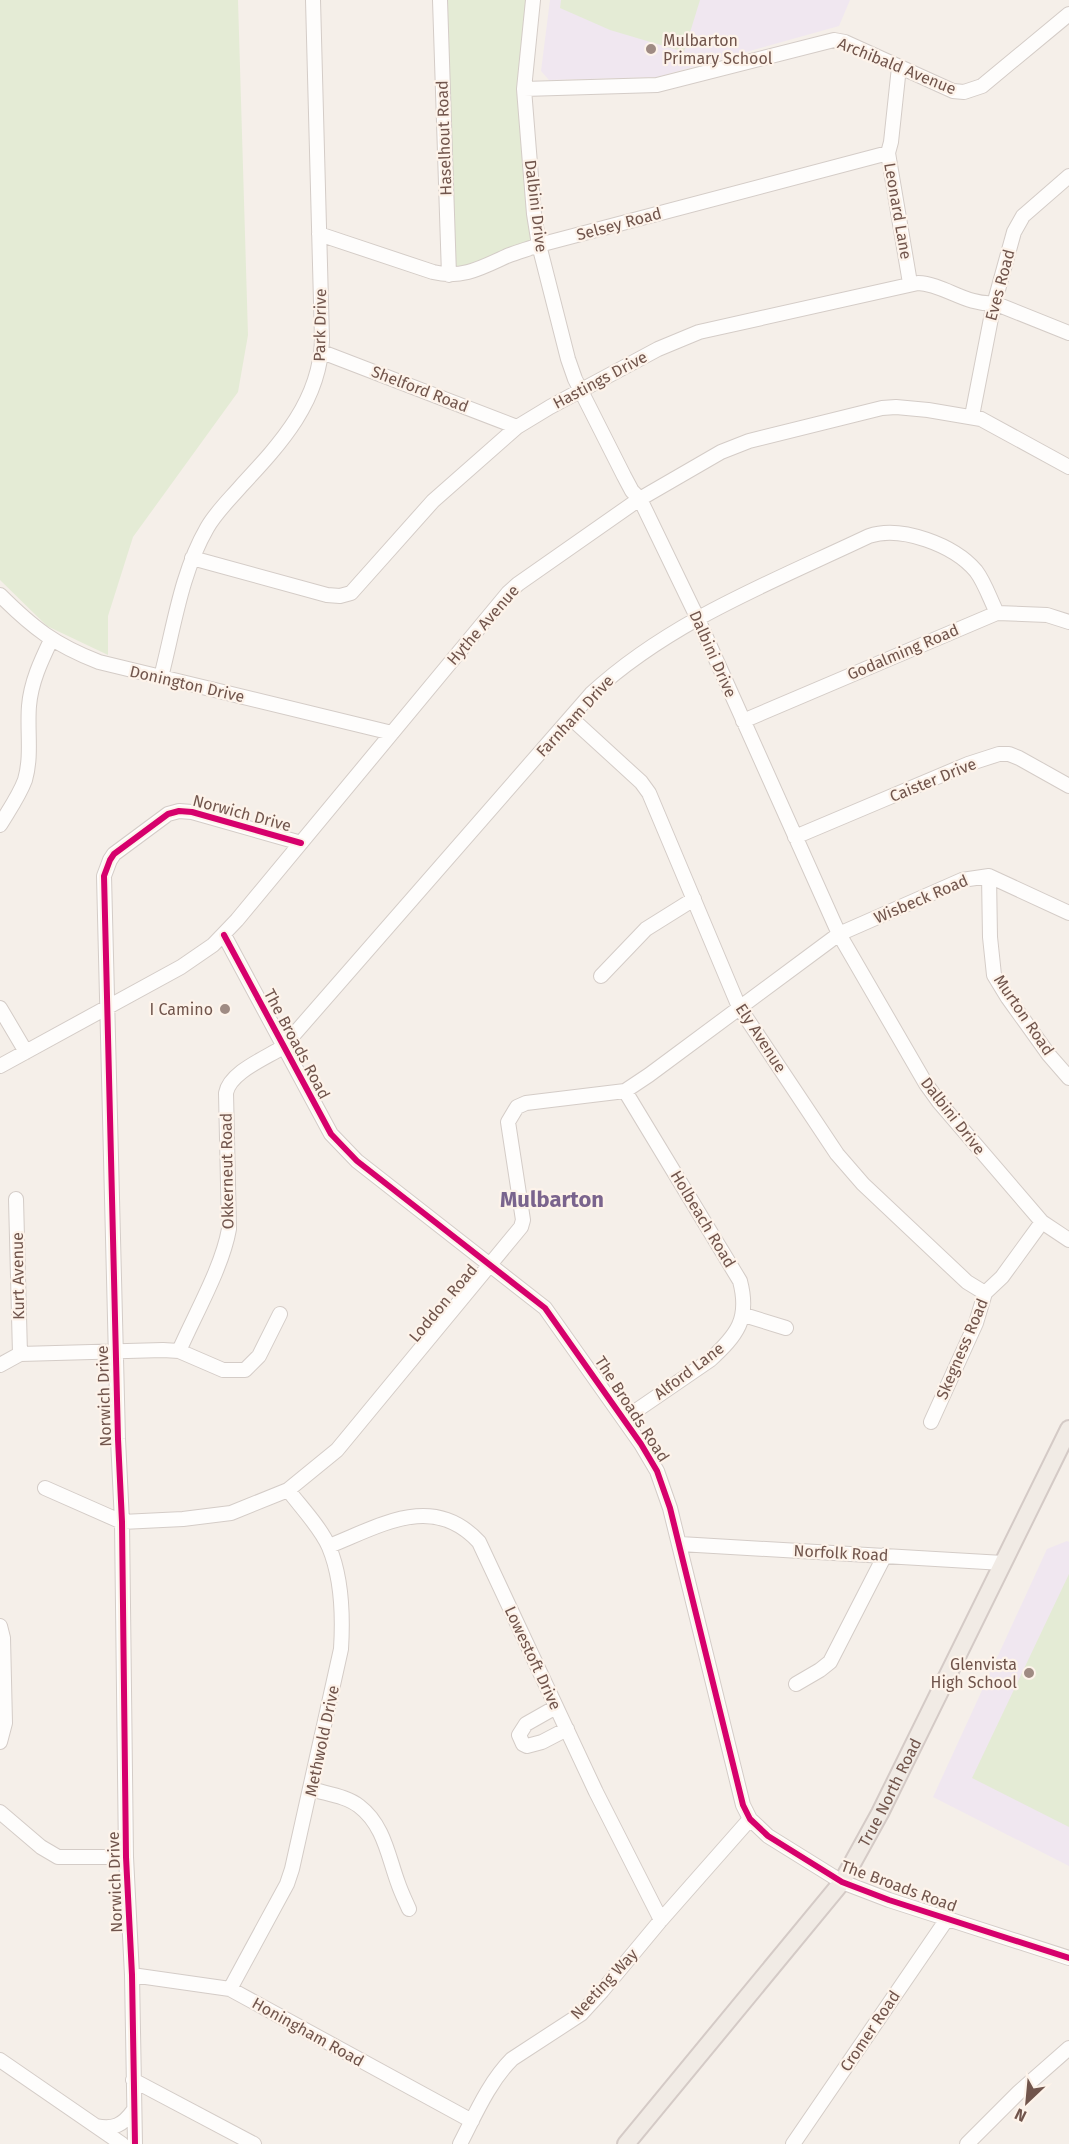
<svg xmlns="http://www.w3.org/2000/svg" width="1069" height="2144" font-family="'Fira Sans',sans-serif">
<style>
.education{fill:#f0e7f0}
.green{fill:#e4ebd5}
.lines{fill:none;stroke-linecap:round;stroke-linejoin:round}
.minor-casing{stroke:#d4ccc7;stroke-width:16}
.major-casing{stroke:#d4cac6;stroke-width:20}
.minor{stroke:#fefdfc;stroke-width:14}
.major{stroke:#f1ebe5;stroke-width:16}
.cycleway-casing{stroke:#fdf3ea;stroke-width:10}
.cycleway{stroke:#d6006c;stroke-width:6}
.poi-dot{fill:#9f8b83;stroke:#fdf3ea;stroke-width:2}
.labels{text-anchor:middle;dominant-baseline:central;stroke-width:4.5;stroke-linejoin:round;paint-order:stroke}
.poi-label{font-size:16px;fill:#71554c;stroke:#fdf3ea;text-anchor:end}
.street-label{font-size:16px;fill:#71554c;stroke:#fdf3ea}
.district-label{font-size:22px;font-weight:bold;fill:#7a648d;stroke:#fdf3ea}
</style>
<rect width="100%" height="100%" fill="#f5efe9"/>
<path class="education" d="M550,0H850L839,26L657,77L549,80L541,71Z
M1067,1541L1069,1542V1866L933,1797L1047,1549Z"/>
<path class="green" d="M0,0H238L248,335L238,392L133,537L108,616V655L47,626L0,580Z
M444,0H529L518,107L532,242L457,269L453,264Z
M561,0H700L684,52L610,30L560,8Z
M1069,1574V1827L972,1778Z"/>
<g class="lines">
<g class="minor-casing">
<path id="minor" d="M440,0L449,275
M533,0L524,89L534,214L539,245L568,359L575,379L624,476L632,491L640,499L697,617L839,934L926,1084L939,1102L1042,1222L1069,1240
M899,67L891,142L888,153L910,283
M524,89L657,85L834,40L845,42L953,91L964,92L982,86L1069,14
M319,234L433,272C462,279 481,268 507,256C517,252 528,249 539,245L888,153
M322,352L517,427
M972,416L993,308L1014,232L1023,216L1069,176
M192,558L327,595L340,596L351,593L433,501L517,427L550,407L658,349L699,332L918,283C944,284 967,306 994,303L1069,333
M0,595C33,628 55,645 99,662L392,733
M161,677C174,627 181,573 207,528C216,512 230,499 242,485C281,443 320,401 322,340L313,0
M571,718L641,782L649,793L739,1007L837,1154L863,1184L967,1282L985,1293
M743,721L997,613L1047,615L1069,622
M0,825C9,810 19,796 25,780C32,756 27,730 29,706C31,682 41,661 51,640
M795,837L968,764L999,754H1009L1019,758L1069,786
M989,876L990,937L994,975L1008,998L1049,1055L1069,1078
M224,935L331,1134L357,1161L545,1308L641,1444L657,1471L670,1508L743,1805L750,1819L768,1836L842,1882L889,1900L1069,1958
M601,976L646,929L694,899
M0,1008L26,1052
M0,1066L181,967L213,945L237,920L508,593L518,584L638,500L721,452L749,441L882,408L896,407L928,410L981,419L1069,467
M16,1199L20,1354
M744,1315L786,1328
M179,1351C195,1314 222,1268 229,1229L226,1093C230,1072 266,1058 283,1047L591,694C670,621 772,582 869,536C901,525 954,545 976,571C985,583 990,599 997,613
M0,1365L20,1354L163,1350L179,1351L223,1370H245L259,1356L280,1314
M624,1419L710,1360C737,1335 750,1319 740,1281L625,1091
M931,1422L976,1323L985,1293L1002,1277L1042,1222
M45,1488L122,1522L183,1519L231,1513L288,1490L337,1450L521,1227L523,1220L508,1122L517,1107L526,1103L625,1091L649,1075L839,934L962,880L989,876L1069,913
M680,1544L1003,1563
M329,1546C380,1526 433,1492 479,1542L596,1792L661,1920
M0,1626L3,1638L5,1723L0,1742
M796,1684L820,1670L830,1662L885,1555
M556,1707L526,1724L519,1735L523,1744L527,1746L542,1742L567,1729
M311,1789C327,1794 346,1796 359,1806C384,1825 388,1856 398,1883C401,1892 405,1900 409,1909
M0,1812L41,1847L58,1857H126
M132,1975L230,1989L472,2121
M230,1989L287,1884L292,1869L341,1649C343,1617 342,1578 329,1547C321,1528 301,1507 288,1490
M0,2060L122,2144
M133,2080L254,2144
M96,2126C113,2130 123,2125 133,2111
M135,2144L132,1975L126,1857L122,1522L118,1439L104,876L110,860L114,854L168,814L179,811L192,812L301,843
M460,2144C475,2115 489,2082 512,2059L581,2014L602,1991L661,1920L750,1819
M793,2144L947,1919
M967,2144L1019,2092L1069,2048"/>
</g>
<g class="major-casing">
<g id="major">
<path id="s1" d="M626,2144L842,1882L880,1813L1069,1429"/>
</g>
</g>
<use href="#minor" class="minor"/>
<use href="#major" class="major"/>
<g class="cycleway-casing">
<path id="cycleway" d="M224,935L331,1134L357,1161L545,1308L641,1444L657,1471L670,1508L743,1805L750,1819L768,1836L842,1882L889,1900L1069,1958
M135,2144L132,1975L126,1857L122,1522L118,1439L104,876L110,860L114,854L168,814L179,811L192,812L301,843"/>
</g>
<use href="#cycleway" class="cycleway"/>
</g>
<g class="poi-dot">
<circle cx="651" cy="49" r="6"/>
<circle cx="225" cy="1009" r="6"/>
<circle cx="1029" cy="1673" r="6"/>
</g>
<g class="labels">
<g class="poi-label">
<text x="663" y="40" text-anchor="start">Mulbarton<tspan x="663" dy="18">Primary School</tspan></text>
<text x="213" y="1009">I Camino</text>
<text x="1017" y="1664">Glenvista<tspan x="1017" dy="18">High School</tspan></text>
</g>
<g class="street-label">
<text transform="translate(897 66) rotate(22)">Archibald Avenue</text>
<text transform="translate(444 138) rotate(-92)">Haselhout Road</text>
<text transform="translate(536 206) rotate(83)">Dalbini Drive</text>
<text transform="translate(898 211) rotate(80)">Leonard Lane</text>
<text transform="translate(619 224) rotate(-15)">Selsey Road</text>
<text transform="translate(1000 285) rotate(-75)">Eves Road</text>
<text transform="translate(320 325) rotate(-89)">Park Drive</text>
<text transform="translate(600 380) rotate(-28)">Hastings Drive</text>
<text transform="translate(420 389) rotate(21)">Shelford Road</text>
<text transform="translate(483 625) rotate(-49)">Hythe Avenue</text>
<text transform="translate(903 652) rotate(-23)">Godalming Road</text>
<text transform="translate(713 654) rotate(66)">Dalbini Drive</text>
<text transform="translate(187 684) rotate(13)">Donington Drive</text>
<text transform="translate(575 716) rotate(-47)">Farnham Drive</text>
<text transform="translate(933 780) rotate(-22)">Caister Drive</text>
<text transform="translate(242 813) rotate(15)">Norwich Drive</text>
<text transform="translate(921 899) rotate(-23)">Wisbeck Road</text>
<text transform="translate(1024 1015) rotate(56)">Murton Road</text>
<text transform="translate(761 1038) rotate(57)">Ely Avenue</text>
<text transform="translate(297 1044) rotate(62)">The Broads Road</text>
<text transform="translate(953 1116) rotate(52)">Dalbini Drive</text>
<text transform="translate(227 1171) rotate(-91)">Okkerneut Road</text>
<text transform="translate(703 1219) rotate(59)">Holbeach Road</text>
<text transform="translate(18 1276) rotate(-91)">Kurt Avenue</text>
<text transform="translate(443 1303) rotate(-50)">Loddon Road</text>
<text transform="translate(962 1349) rotate(-67)">Skegness Road</text>
<text transform="translate(689 1371) rotate(-37)">Alford Lane</text>
<text transform="translate(104 1396) rotate(-92)">Norwich Drive</text>
<text transform="translate(632 1409) rotate(57)">The Broads Road</text>
<text transform="translate(841 1553) rotate(3)">Norfolk Road</text>
<text transform="translate(533 1658) rotate(65)">Lowestoft Drive</text>
<text transform="translate(322 1741) rotate(-78)">Methwold Drive</text>
<text stroke="none"><textPath href="#s1" startOffset="441">True North Road</textPath></text>
<text transform="translate(115 1882) rotate(-92)">Norwich Drive</text>
<text transform="translate(899 1886) rotate(20)">The Broads Road</text>
<text transform="translate(604 1984) rotate(-47)">Neeting Way</text>
<text transform="translate(870 2031) rotate(-56)">Cromer Road</text>
<text transform="translate(308 2032) rotate(29)">Honingham Road</text>
</g>
<g class="district-label">
<text x="552" y="1199">Mulbarton</text>
</g>
</g>
<g transform="translate(1027 2102) rotate(206)" stroke="#fdf3ea" stroke-width="4.5" paint-order="stroke">
<path d="M0-4.5L10 22L0 15L-10 22Z" fill="#71554c"/>
<text y="-9" font-size="16" font-weight="bold" text-anchor="middle" fill="#71554c">N</text>
</g>
</svg>
